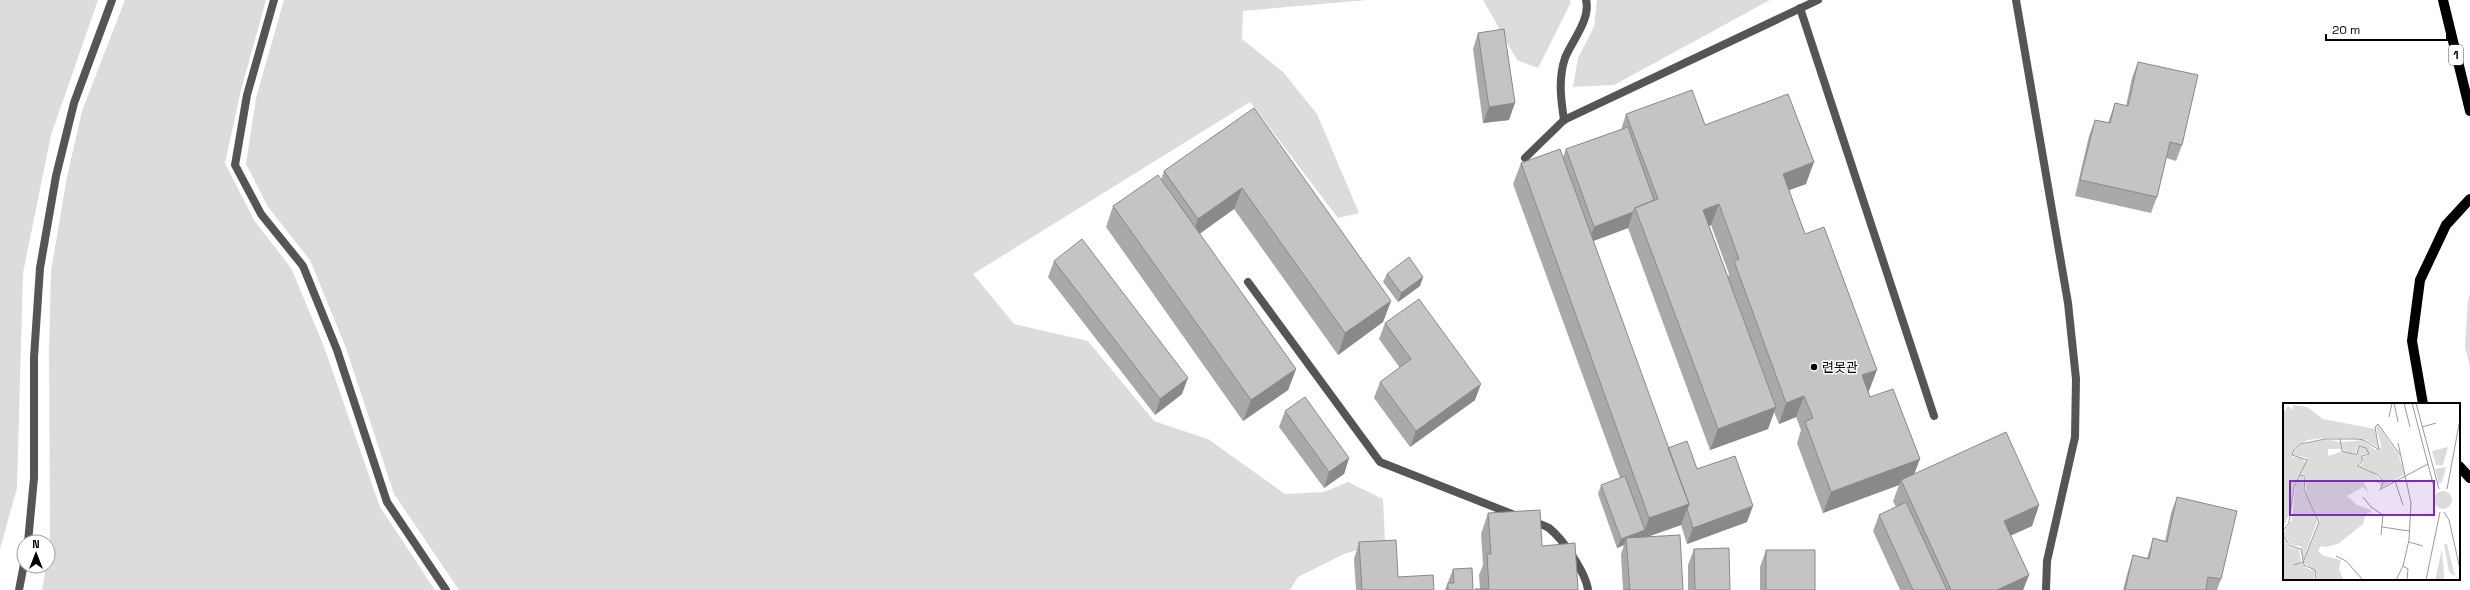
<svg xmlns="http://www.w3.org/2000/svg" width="2470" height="590" font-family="'Space Grotesk','Noto Sans KR',sans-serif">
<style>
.green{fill:#dcdcdc}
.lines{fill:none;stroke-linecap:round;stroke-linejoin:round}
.service{stroke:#555;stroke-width:8}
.minor{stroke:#555;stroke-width:8}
.primary{stroke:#000;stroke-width:10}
.wall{fill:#a9a9a9;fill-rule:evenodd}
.shaded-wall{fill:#898989}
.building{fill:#c4c4c4;stroke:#898989}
.poi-dot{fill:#000;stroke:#fff;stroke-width:1.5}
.labels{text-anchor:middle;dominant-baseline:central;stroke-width:3;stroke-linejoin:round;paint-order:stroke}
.shield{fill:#fff;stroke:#4c4c4c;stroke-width:1}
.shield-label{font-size:12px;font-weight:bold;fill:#000}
.poi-label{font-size:13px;fill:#000;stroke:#fff;text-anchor:start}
.inset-road{fill:none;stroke:#999;stroke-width:1}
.view{fill:#7b2cbf;fill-opacity:0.15;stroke:#7b2cbf;stroke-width:2}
.inset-edge{fill:none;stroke:#000;stroke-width:2}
</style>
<rect width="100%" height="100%" fill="#fff"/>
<path class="green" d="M0,0H98L51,135L23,273L17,488L0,549Z
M125,0H266L241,90L225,163L254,220L291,268L323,344L380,507L435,590H42L46,566H48L50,532L49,350L51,271L67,177L82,111Z
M284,0H1367L1243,11L1242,39L1283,72L1317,114L1359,213L1338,218L1250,102L973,274L1014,324L1088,341L1154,421L1208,439L1285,494L1324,492L1348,482L1383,499L1385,541L1344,554L1298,577L1290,590H459L394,494L346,348L310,260L268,207L246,164L256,98Z
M1483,0H1569L1571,2L1538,68L1517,60Z
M1597,0H1770L1614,85L1573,87L1578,58L1594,27Z
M2470,294V367L2465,347L2468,300Z"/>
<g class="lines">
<path class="service" d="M274,0L247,95L235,165L261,214L303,266L337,350L387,502L446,590
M1800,8L1934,416
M1564,120C1561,100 1558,79 1565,58C1572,41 1591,19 1586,0
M28,542L34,478V357L40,268L56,176L74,103L112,0
M19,590L24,564"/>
<path class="minor" d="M2016,0L2068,303L2076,379L2075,437L2047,561L2046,590
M1525,158L1564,120L1818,0
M1248,282L1380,462L1517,516
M1531,521C1537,523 1544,525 1549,528C1563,539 1586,573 1588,590"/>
<path class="primary" d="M2443,0L2470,111
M2423,404L2412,341L2420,280L2446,225L2470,199
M2459,466L2470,478"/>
</g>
<path class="wall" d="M1478,33L1509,120L1483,123L1473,49Z
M2138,62L2182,145L2176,161L2166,158L2157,197L2151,213L2075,196L2089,136L2095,120L2108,123L2115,103L2126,106L2132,78Z
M1254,108L1391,301L1383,322L1338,355L1234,209L1199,234L1296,369L1288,390L1243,421L1106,227L1113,206L1161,180L1164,171Z
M1626,114L1705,125L1806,184L1789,190L1805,234L1869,391H1868L1870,397L1914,474L2039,505L2032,526L2010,536L2029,575L2023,590H1900L1873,531L1879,515L1896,507L1893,501L1899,485L1823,513L1797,443L1801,430L1796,417L1779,424L1774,412L1768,429L1710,450L1628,228L1593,241L1668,448L1697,469L1747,522L1687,544L1681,525L1647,537L1683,590H1623L1621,554L1624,545L1617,548L1598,494L1601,485L1620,478L1513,184L1521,163L1563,157L1566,149L1621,130ZM1711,225L1729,274L1728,277L1709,226Z
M1054,261L1182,394L1155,415L1048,277Z
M1387,274L1423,277L1420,286L1398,302L1383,282Z
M1385,323L1475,400L1410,447L1374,398L1380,382L1400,368L1379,339Z
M1285,411L1349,458L1344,474L1324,488L1279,427Z
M2177,497L2221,579L2217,590H2123L2128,571L2133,555L2147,558L2153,538L2165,541L2171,513Z
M1488,513L1542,546L1578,590H1475V589H1480L1479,575L1483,565L1481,534Z
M1359,542L1398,577L1434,590H1356L1354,559Z
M1694,549L1730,590H1688V565Z
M1766,550L1815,590H1760V567Z
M1453,569L1473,590H1445Z"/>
<path class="shaded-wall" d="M1515,103L1509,120L1483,123L1489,107Z
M1814,162L1806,184L1775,195L1783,174Z
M1242,188L1234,209L1191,240L1198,219Z
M1719,204L1711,225L1695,231L1703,210Z
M1633,212L1628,228L1588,243L1594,227Z
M1423,277L1420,286L1398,302L1401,293Z
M1391,301L1383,322L1338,355L1345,333Z
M1296,369L1288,390L1243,421L1251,400Z
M1877,370L1869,391L1854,396L1862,375Z
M1188,378L1182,394L1155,415L1160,399Z
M1481,384L1475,400L1410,447L1416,431Z
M1804,396L1796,417L1779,424L1786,403Z
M1776,407L1768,429L1710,450L1718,429Z
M1349,458L1344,474L1324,488L1329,472Z
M1920,459L1912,480H1901L1899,485L1823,513L1831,492Z
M1689,504L1681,525L1627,544L1626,538L1624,545L1617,548L1621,539L1645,530L1649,518Z
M2039,505L2032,526L1996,542L2004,521Z
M1753,506L1747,522L1687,544L1693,528Z
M2029,575L2023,590H1997Z"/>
<path class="building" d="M1504,29L1515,103L1489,107L1478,33Z
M2138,62L2198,75L2182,145L2170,142L2157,197L2080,180L2095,120L2110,123L2115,103L2128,106Z
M1692,90L1705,125L1788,94L1814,162L1783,174L1805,234L1824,227L1877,370L1862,375L1870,397L1893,389L1920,459L1831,492L1805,422L1813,418L1804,396L1786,403L1734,261L1739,259L1719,204L1703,210L1776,407L1718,429L1635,208L1658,199L1626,114Z
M1254,108L1391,301L1345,333L1242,188L1198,219L1164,171Z
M1628,127L1654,200L1635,208L1633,212L1594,227L1566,149Z
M1560,149L1689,504L1649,518L1521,163Z
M1158,175L1296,369L1251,400L1113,206Z
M1082,239L1188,378L1160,399L1054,261Z
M1409,257L1423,277L1401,293L1387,274Z
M1419,299L1481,384L1416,431L1380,382L1411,359L1385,323Z
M1305,397L1349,458L1329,472L1285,411Z
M2006,432L2039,505L2004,521L2029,575L1997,590H1951L1901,480Z
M1687,441L1697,469L1735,456L1753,506L1693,528L1687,509L1689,504L1668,448Z
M1625,476L1645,530L1621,539L1601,485Z
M2177,497L2237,511L2221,579L2208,577L2206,590H2125L2133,555L2149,559L2153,538L2167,542Z
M1906,502L1947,590H1913L1879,515Z
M1540,510L1542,546L1575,543L1578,590H1475V589H1489L1487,554H1491L1488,513Z
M1680,535L1683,590H1624H1630L1626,538Z
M1396,540L1398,577L1433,575L1434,590H1362L1359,542Z
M1729,548L1730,590H1695L1694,549Z
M1766,550H1815V590H1766Z
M1472,568L1473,590H1448V583H1454L1453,569Z"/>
<circle class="poi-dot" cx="1814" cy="367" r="4"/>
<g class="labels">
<rect class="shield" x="2449" y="45" width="14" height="20" rx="3"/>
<g class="shield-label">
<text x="2456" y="55">1</text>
</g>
<g class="poi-label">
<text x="1822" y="367">련못관</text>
</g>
</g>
<g transform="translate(2283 403)">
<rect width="177" height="177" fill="#fff"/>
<path d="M10,2L24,4L40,16L92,26L95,45L82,36L42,35L25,37L10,45L9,54L19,55L22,60L10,85L8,106L0,125V10L5,3L10,7ZM95,22L116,53L122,71L101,83H99L100,79L96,72L75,64L80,60V54L85,52L82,44H74L75,49L71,47L75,51L68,50L59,46L58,39L81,37L92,47H96L98,43L93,24ZM42,36L57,39L58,46H45V53L60,48L74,53L76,44L82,45L85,50L79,52V58L73,64L92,71L99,78L97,82L93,77L80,78L86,90L80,84L64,93L74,102L88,107V109L83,111L80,121L55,141L43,144L38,143L35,148L41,153L58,157L56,167L60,175L57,177H34L33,169L20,159L37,118L23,90V72L18,71L24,55L10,52L11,47L18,42ZM165,44L160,62H153L149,48ZM163,64L159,79L156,81L152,66ZM17,73H21L20,87L35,116L20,157L18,143H9L0,131L9,117L12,84ZM151 97a9 9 0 1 1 18 0a9 9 0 1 1-18 0ZM0,133L7,145L16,146L18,159L10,163L19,160L23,165L31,168L32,177H0ZM161,141H164L172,173L166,169ZM159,146L161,174L160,177H152Z" fill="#dcdcdc"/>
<path class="inset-road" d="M111,0L115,19M121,0L127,24M129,0L152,88M133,0L156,86M106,14L109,0M139,24L153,20M57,36L59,48L74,52L76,43L83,45L86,51L79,53V59L74,63L95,72L100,78L98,85M115,40L128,100L126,137L120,163M112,78L120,102M164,86L177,16M96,87L145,61M80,94L88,104L100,112L98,132M161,109L166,117L177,166M99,124L126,128M0,128L6,120L11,84L24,57L9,52L11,46L18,41L42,36H74L81,37L96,47L92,24L95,21L117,52M0,132L7,143L18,146L21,162L32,167L33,177M126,139L140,143M53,153L63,158L80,177M11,162L20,159L36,119L21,87L22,73L17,72M113,177L120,163L125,166L124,177M143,177L157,109"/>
<path class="view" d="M7,78H151V112H7Z"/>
<rect width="177" height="177" class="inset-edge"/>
</g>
<g transform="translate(36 554)"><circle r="19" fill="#ffffff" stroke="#999999"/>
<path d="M0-3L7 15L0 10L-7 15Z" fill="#000000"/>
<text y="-6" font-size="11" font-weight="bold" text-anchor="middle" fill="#000000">N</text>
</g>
<path d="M2326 34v6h121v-6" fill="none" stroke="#000000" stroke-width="2"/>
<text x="2332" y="34" font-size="12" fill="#000000" stroke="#ffffff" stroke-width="3" paint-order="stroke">20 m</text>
</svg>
